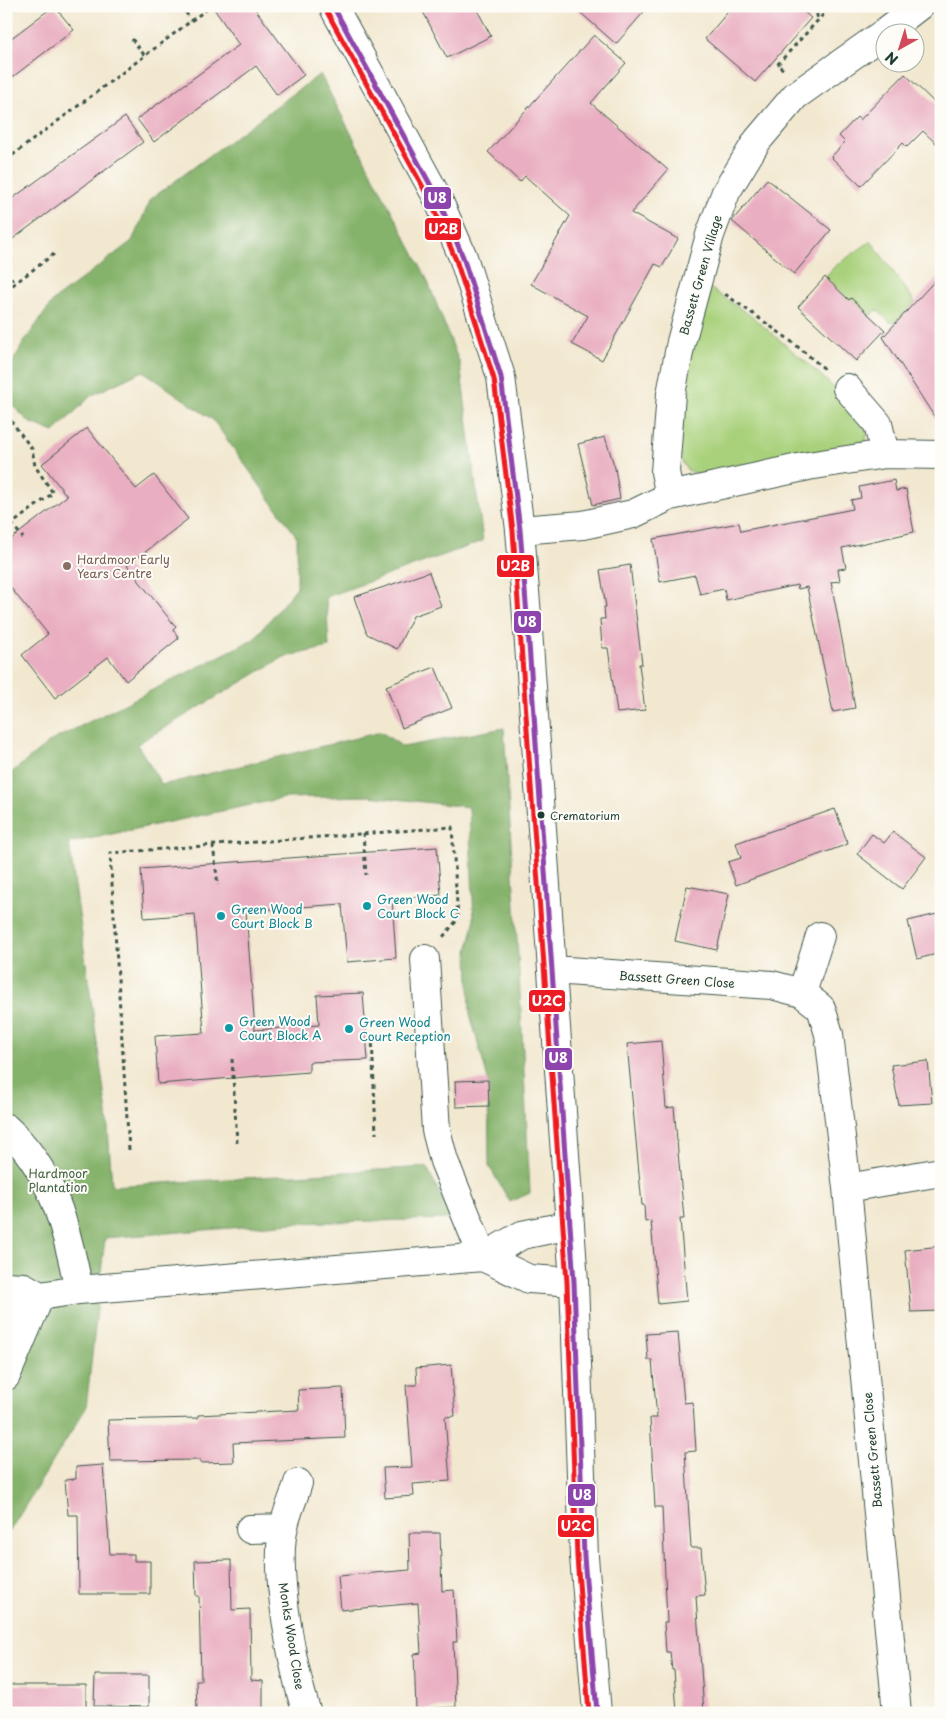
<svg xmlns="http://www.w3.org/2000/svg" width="947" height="1719" font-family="'Playpen Sans',sans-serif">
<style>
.green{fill:#a9d17c;stroke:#648758}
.forest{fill:#86b36c;stroke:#527850}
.building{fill:#e9aec1}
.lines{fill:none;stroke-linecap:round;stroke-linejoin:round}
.minor-casing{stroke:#3f574b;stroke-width:30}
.major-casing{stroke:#3f574b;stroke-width:30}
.path{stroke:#3f574b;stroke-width:3;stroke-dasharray:4 4;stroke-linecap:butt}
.minor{stroke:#fff;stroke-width:28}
.major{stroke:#fff;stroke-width:28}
.bus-1-casing{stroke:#fdfcf7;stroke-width:9}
.bus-2-casing{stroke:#fdfcf7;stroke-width:9}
.bus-3-casing{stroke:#fdfcf7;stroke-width:9}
.bus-1{stroke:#8e44ad;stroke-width:5}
.bus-2{stroke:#ed1c24;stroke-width:5}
.bus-3{stroke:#ed1c24;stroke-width:5}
.education-dot{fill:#8d6e63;stroke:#fdfcf7;stroke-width:2}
.bus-dot{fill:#1f3d34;stroke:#fdfcf7;stroke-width:2}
.culture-dot{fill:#0f9aa8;stroke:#fdfcf7;stroke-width:2}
.labels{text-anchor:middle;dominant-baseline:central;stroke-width:4;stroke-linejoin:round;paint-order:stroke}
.bus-label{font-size:11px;fill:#1f3d34;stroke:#fdfcf7;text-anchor:start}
.street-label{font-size:12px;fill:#1f3d34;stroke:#fdfcf7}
.education-label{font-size:12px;fill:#785e54;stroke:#fdfcf7;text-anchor:start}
.culture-label{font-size:12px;fill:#0d838f;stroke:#fdfcf7;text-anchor:start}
.park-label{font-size:12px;fill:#426246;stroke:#fdfcf7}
.line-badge{stroke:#fdfcf7;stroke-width:2}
.badge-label{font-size:14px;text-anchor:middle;font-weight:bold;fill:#fff}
</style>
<rect width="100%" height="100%" fill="#fdfcf7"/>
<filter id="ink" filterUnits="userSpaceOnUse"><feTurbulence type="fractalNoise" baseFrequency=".02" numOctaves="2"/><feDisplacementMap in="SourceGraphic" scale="10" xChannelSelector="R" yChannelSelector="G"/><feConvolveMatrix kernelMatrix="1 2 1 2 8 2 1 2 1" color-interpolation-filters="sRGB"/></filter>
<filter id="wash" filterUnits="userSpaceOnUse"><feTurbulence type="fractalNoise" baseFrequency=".0096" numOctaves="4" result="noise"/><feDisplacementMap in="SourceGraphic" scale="20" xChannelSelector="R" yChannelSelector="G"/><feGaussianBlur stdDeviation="1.12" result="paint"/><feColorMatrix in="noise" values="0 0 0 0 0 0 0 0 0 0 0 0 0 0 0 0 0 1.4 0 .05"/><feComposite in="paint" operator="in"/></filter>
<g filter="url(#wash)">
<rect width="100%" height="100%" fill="#f2e8d0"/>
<path class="green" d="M871,241L915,302L895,323L893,321L891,323L877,310L870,316L851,298L842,306L825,277L834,267Z
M707,286L751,316L806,362L842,395L867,431L866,442L826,452L702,475L687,470L678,456L686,374Z"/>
<path class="forest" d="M320,74L426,277L460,364L483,541L326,597L329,647L284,657L137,744L162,785L381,732L403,747L504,728L519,972L530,1193L510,1202L489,1166L488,1080L470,1014L468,951L474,922L469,807L369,796L284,798L69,843L107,1113L112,1186L427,1167L452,1219L293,1223L105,1238L86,1408L6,1537V767L11,773L51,741L254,639L297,587V537L213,420L143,371L92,395L54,432L29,422L6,398V374L24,342L54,300L132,241L151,199Z"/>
<g id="blocks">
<path class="building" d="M54,6L74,30L6,82V42Z
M212,6H253L304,75L277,95L256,66L154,142L137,119L239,45Z
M420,6H475L491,36L447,58Z
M573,6H649L616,44Z
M733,6H797L811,18L755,82L705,39Z
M594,35L626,63L591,103L668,170L631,213L678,239L662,267L655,264L602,360L572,344L588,316L531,284L570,216L525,176L520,182L488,152Z
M905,74L941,109V148L923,131L907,147L903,143L861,186L831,157L845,142L839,136L857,117L860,120Z
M125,117L143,142L6,244V203Z
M767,179L831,230L794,274L732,221Z
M941,274V427L883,337Z
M825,277L849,300L851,298L885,330L856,361L798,307Z
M87,428L136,489L154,475L188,519L127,566L176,627L173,630L179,638L126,681L108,657L55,698L22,655L48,634L6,582V543L67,496L42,464Z
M605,437L615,468L620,499L593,505L578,444Z
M894,480L896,491L906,489L914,532L842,548L846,568L838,569L840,581L831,582L855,708L833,712L807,587L798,589L797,585L726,600L724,589L700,594L695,575L660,582L653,539L739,523L741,531L853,509L851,500L861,498L859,487Z
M630,565L642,664H639L645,710L617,713L608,648H602L600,619H605L604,607H606L600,570Z
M429,572L441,606L413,616L397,649L367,634L354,597Z
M435,667L452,708L402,728L386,686Z
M835,809L848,844L736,885L728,862L741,858L736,843Z
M893,832L926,857L902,889L857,854L872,834L884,843Z
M437,847L441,895L392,899L396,958L347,962L342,904L246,911L255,1030L319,1025L317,995L363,993L368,1060L309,1062V1072L158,1084L155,1036L204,1033L195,914L144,918L141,869Z
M687,886L729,894L717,950L675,941Z
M941,913V953L917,959L908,921Z
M661,1041L666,1108L674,1107L684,1219H680L687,1301L658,1304L651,1221L645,1222L644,1205H642L627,1044Z
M928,1061L932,1103L899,1105L891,1065Z
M488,1080L489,1106L456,1107L455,1081Z
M941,1246V1311L911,1312L905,1250Z
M678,1332L684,1403L693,1402L696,1451L685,1452L691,1548H701L705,1595L696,1596L704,1713H677L674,1670H672L670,1652H666L664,1622H667L662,1507H655L650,1418H657L652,1360H648L646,1334Z
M451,1365L455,1416L445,1417L450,1481L413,1484L414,1496L385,1498L383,1468L412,1467L406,1385H417L416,1368Z
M343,1388L345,1438L233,1443L234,1462L200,1463V1460L110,1461L108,1420L198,1418V1415L299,1410L298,1390Z
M103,1465L110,1554H134V1561H150V1594H79L78,1515H68L65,1480L76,1479V1467Z
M409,1533H440L442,1591L454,1590L457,1642H453L456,1707L416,1709L414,1654L421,1653L418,1603L341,1610L338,1576L410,1570Z
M231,1560L232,1610L250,1609L251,1680L263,1681V1713L197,1711L196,1680H201L199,1596H196L195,1561Z
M95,1675H149V1707L94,1706Z
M6,1685H86V1713H6Z"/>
</g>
</g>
<g filter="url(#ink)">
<use href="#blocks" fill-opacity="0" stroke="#3f574b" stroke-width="1"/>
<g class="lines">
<g class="minor-casing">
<path id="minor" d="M885,32L919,6
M847,388L878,424L885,454
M670,496L665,472L671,394L681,342L710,235L726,192L757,141L795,96L884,33
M520,530L583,525L633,514L670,496L808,466L885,454L941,455
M425,959L436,1130L444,1161L483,1257L529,1279L574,1282
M552,970L772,985L802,993L821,1008L829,1034L847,1188L897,1713
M802,993L820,936
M6,1128C53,1170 67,1230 79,1290
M847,1188L941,1172
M6,1286L24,1287L40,1296
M6,1314L14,1313L40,1296L79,1290L483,1257L522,1235L570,1225
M6,1376L40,1296
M298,1483C294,1497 287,1512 284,1526C273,1569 293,1670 307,1713
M250,1529L283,1528"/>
</g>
<g class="major-casing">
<path id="major" d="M333,6L437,197L463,257L501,377L520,530L527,616L574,1282L584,1557L597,1713"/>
</g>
<path class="path" d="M181,6L192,21
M815,6L818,20
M132,39L145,56
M783,69L777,65L831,6
M6,160L211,6
M6,271L15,283
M6,290L54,254
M725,294L787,338L826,370
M6,414L32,449L35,466L53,493L12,524L23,538
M363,833L366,875
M213,845L218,885
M372,1036L376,1134
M232,1059L237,1143
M129,1150L110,853L452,827L458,919L443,937"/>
<use href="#minor" class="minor"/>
<use href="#major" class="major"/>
<g class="bus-1-casing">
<path id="bus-1" d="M333,6L437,197L463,257L501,377L520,530L527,616L574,1282L584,1557L597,1713"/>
</g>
<g class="bus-2-casing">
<path id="bus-2" d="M533,814L567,1282L577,1557L589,1713"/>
</g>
<g class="bus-3-casing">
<path id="bus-3" d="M326,10L430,200L456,260L494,379L513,531L533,814"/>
</g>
<use href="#bus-1" class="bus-1"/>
<use href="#bus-2" class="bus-2"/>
<use href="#bus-3" class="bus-3"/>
</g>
</g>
<circle class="education-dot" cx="67" cy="566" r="5"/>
<circle class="bus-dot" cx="541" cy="815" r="4.5"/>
<g class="culture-dot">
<circle cx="367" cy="906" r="5"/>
<circle cx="221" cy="916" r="5"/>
<circle cx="229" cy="1028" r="5"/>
<circle cx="349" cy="1029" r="5"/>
</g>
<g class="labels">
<g class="bus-label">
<text x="550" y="815">Crematorium</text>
</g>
<g class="street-label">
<text transform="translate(700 275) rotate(-74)">Bassett Green Village</text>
<text transform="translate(677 979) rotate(4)">Bassett Green Close</text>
<text transform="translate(872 1450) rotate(-95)">Bassett Green Close</text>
<text transform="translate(292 1636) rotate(81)">Monks Wood Close</text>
</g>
<g class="education-label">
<text x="77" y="559">Hardmoor Early<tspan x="77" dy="14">Years Centre</tspan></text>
</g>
<g class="culture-label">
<text x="377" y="899">Green Wood<tspan x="377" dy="14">Court Block C</tspan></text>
<text x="231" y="909">Green Wood<tspan x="231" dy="14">Court Block B</tspan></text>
<text x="239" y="1021">Green Wood<tspan x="239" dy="14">Court Block A</tspan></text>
<text x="359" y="1022">Green Wood<tspan x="359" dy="14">Court Reception</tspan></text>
</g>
<g class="park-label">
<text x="58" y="1173">Hardmoor<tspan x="58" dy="14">Plantation</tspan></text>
</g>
</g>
<g class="line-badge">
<rect x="423" y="186" width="29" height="24" rx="5" fill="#8e44ad"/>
<rect x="424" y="217" width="38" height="24" rx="5" fill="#ed1c24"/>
<rect x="496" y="554" width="39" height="24" rx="5" fill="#ed1c24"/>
<rect x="513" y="610" width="29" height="24" rx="5" fill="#8e44ad"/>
<rect x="528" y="989" width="38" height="24" rx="5" fill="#ed1c24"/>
<rect x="544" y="1047" width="29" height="24" rx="5" fill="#8e44ad"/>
<rect x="567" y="1483" width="29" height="24" rx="5" fill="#8e44ad"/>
<rect x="557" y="1514" width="38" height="24" rx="5" fill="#ed1c24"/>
</g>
<g class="badge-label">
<text x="437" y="203">U8</text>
<text x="443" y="234">U2B</text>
<text x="515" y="571">U2B</text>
<text x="527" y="627">U8</text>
<text x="547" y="1006">U2C</text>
<text x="558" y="1063">U8</text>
<text x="582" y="1500">U8</text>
<text x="576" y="1531">U2C</text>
</g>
<rect width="947" height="1719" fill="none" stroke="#fdfcf7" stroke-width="25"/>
<g transform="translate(900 48) rotate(219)"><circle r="24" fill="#fdfcf7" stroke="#a4b0a9"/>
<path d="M0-4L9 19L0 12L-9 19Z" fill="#d1495b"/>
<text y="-8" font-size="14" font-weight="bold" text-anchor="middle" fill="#1f3d34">N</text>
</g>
</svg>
